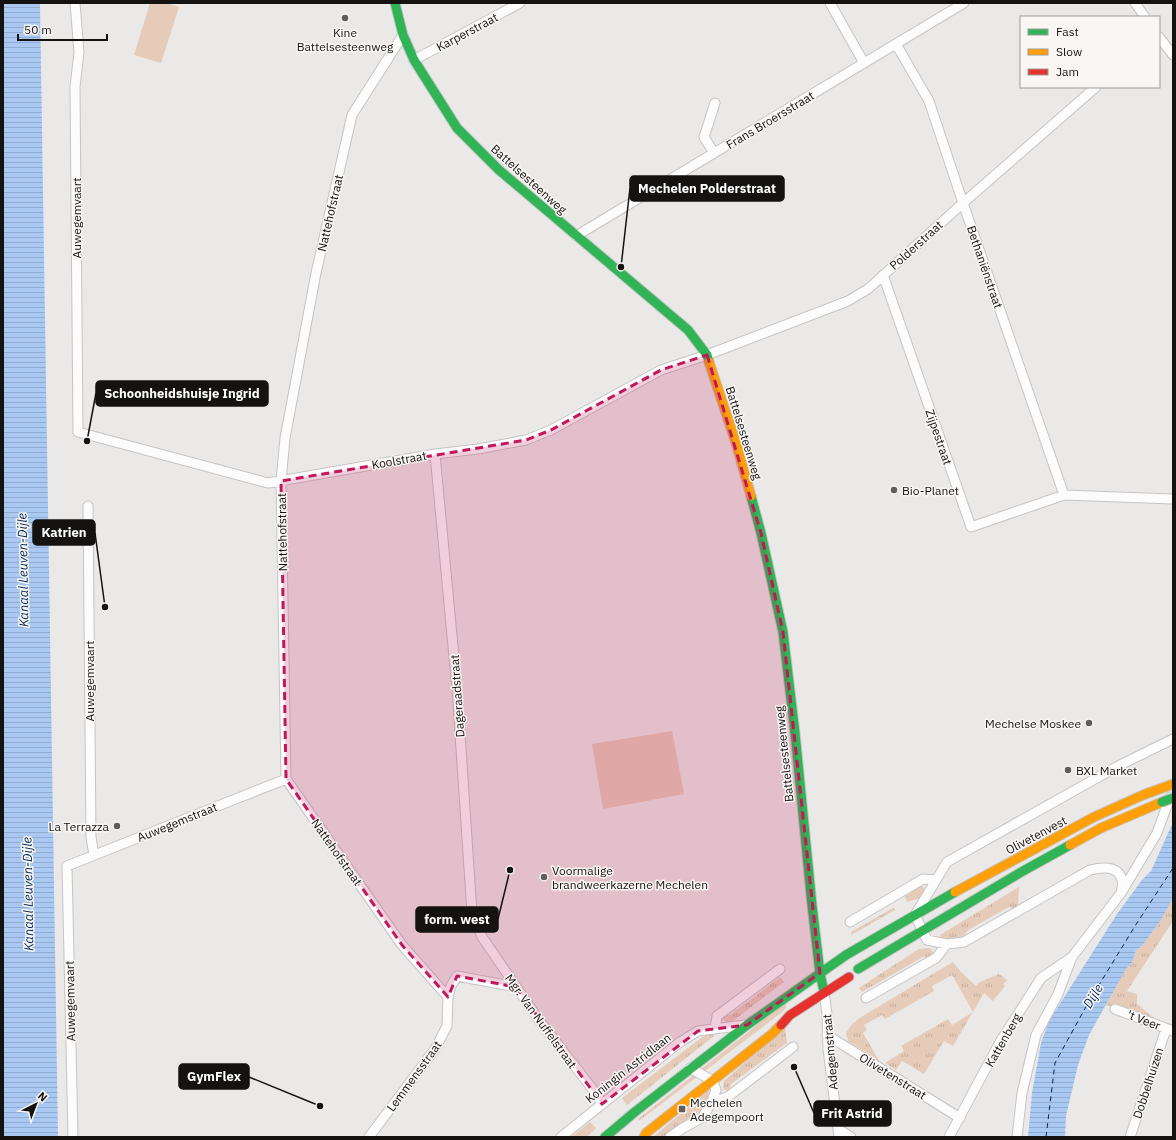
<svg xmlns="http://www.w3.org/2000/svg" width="1176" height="1140" font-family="'IBM Plex Sans',sans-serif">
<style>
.grass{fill:url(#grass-tufts)}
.pitch{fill:#e6cbb9}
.water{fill:url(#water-rules)}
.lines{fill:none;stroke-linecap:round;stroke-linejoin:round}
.ferry{stroke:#00295c;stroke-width:1;stroke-dasharray:5 4;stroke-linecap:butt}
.street-casing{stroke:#c5c4c4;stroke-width:11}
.fast-casing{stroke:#c5c4c4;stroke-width:11}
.slow-casing{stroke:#c5c4c4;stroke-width:11}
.jam-casing{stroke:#c5c4c4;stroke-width:11}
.street{stroke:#fcfcfc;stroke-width:9}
.fast{stroke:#30b455;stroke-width:9}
.slow{stroke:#ff9f0a;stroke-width:9}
.jam{stroke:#e5322d;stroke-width:9}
.fast-bridge-casing{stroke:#c4c3c3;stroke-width:11;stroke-linecap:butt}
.fast-bridge{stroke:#30b455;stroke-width:9}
.marked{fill:#c2185b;fill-opacity:0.2;stroke:#c2185b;stroke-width:3;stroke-dasharray:8 5;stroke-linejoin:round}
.poi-dot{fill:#5f5e5d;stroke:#faf6f4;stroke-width:1.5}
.labels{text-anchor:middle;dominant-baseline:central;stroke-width:3;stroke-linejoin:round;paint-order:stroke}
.poi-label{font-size:12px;fill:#141312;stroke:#faf6f4;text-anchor:start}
.street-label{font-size:12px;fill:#141312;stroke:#faf6f4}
.water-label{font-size:13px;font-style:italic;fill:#00295c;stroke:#faf6f4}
.leader{fill:none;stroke:#141312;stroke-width:1.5}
.callout-dot{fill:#141312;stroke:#faf6f4;stroke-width:1.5}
.callout{fill:#141312;stroke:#141312;stroke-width:1.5}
.callout-label{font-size:13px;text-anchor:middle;font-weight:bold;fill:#fff}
</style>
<defs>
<pattern id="grass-tufts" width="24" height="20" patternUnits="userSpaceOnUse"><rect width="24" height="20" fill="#e6cbb9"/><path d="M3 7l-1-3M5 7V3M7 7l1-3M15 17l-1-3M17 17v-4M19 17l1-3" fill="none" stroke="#c4ad9e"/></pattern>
<pattern id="water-rules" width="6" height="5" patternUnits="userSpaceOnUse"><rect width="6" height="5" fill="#aac9f2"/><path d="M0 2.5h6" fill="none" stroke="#91acce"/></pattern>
</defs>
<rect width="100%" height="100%" fill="#ebe9e8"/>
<path class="grass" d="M918,885C927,887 925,892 921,898L907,902L905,897L911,893L912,888Z
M1019,887L1018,906L1014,908L1009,907L968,930C963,941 952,939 941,939L940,935Z
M1173,898V921L1127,991L1137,994V1004L1157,1020L1152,1021L1106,1005L1126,969L1132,963L1136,950L1142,946L1161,920Z
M893,908H895V910L851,935V932Z
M929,948L932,950L933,954L928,958L923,957L862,992L859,988L877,976L919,949Z
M953,962L961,972L976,986L980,982L999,974L1007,980L1003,984L1005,986L993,1001L984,993L953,1046L944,1041L924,1074L902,1061L896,1070L885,1063L904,1051L901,1046L948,1019L952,1025L973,1012L952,975L932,986L934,991L885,1019L882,1015L864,1025L867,1030L863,1033L881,1064L874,1057L848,1041L846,1033L852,1024L861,1017Z
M780,977L784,982L734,1020L730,1022L724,1021L723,1019V1014L730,1015Z
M786,1002V1008L781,1013L639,1121L638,1119Z
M785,1027L787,1043L731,1084L730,1090L728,1091L723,1089L724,1081Z
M712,1034L714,1036L627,1105L622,1098L705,1035Z
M708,1091L710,1093L704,1108L696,1116L693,1115L664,1137H653Z
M590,1122L596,1128L587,1137H571Z"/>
<path class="pitch" d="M150,3H167L179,7L161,63L134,55Z
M672,731L684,794L603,809L592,744Z"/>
<path class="water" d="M3,3H40L58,1137H4Z
M1173,822V898L1161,920L1142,946L1136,950L1132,963L1126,969L1089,1035L1078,1065L1066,1116L1065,1137H1028L1032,1093L1041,1043L1049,1021L1117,914L1142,880L1151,871Z"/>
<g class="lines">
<path class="ferry" d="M1046,1137L1055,1063L1088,1003L1135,926L1173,868"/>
<g class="street-casing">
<path id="street" d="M75,3L79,52L75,87L78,432L268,483L435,454L478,449L526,440L551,430L661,370L707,355L848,301L868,289L963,203L1096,87
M830,3L864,63
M1135,3L1145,17
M403,35L352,115L316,273L285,438L281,481L286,779L402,945L448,997
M1159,37L1173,55
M896,44L929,101L963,203L1064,495
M414,60L520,3
M714,153L704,137L715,103
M576,236L964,3
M883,275L971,527L1064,495L1173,499
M435,454L457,689L472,913L482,937L539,1020L594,1091L602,1104
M88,506L91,837L94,855
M1121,893C1122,889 1123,884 1122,880C1118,865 1102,867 1090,870L964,942L947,944L927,940L915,915L947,862L1118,766L1173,739
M850,922L923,879L936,880
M824,992L827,1014L828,1049L839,1137
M866,998L936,958L947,944
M1115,1009L1173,1031
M715,1029L717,1016L780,969
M827,1035L960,1118
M712,1101L719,1100L729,1096L793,1047
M838,1129L851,1137
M73,1137L67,866L286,779
M369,1137L435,1049L447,1026L448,997L451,986L457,976L516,987
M561,1137L680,1042L698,1031L745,1025
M670,1137L683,1128L703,1117L712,1101L716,1090L713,1081L690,1068
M949,1137L1000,1042L1041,978L1072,957
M1017,1137L1022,1093L1036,1035L1058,994L1072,957L1121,893L1157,833L1170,797
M1130,1137L1166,1029"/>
</g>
<g class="fast-casing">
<path id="fast" d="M395,3L403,35L414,60L457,128L499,170L688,330L707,355L709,362
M751,496L761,533L783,632L795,733L812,905L820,973L824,992
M858,969L1023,871L1070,845
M605,1137L636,1111L747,1025L846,955L955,892"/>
</g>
<g class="slow-casing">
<path id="slow" d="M709,362L736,443L751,496
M1070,845L1101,828L1162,802
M955,892L1094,817L1143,795L1173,784
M644,1137L646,1133L772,1034L781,1025"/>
</g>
<g class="jam-casing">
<path id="jam" d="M781,1025L790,1015L849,977"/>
</g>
<use href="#street" class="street"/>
<use href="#fast" class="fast"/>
<use href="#slow" class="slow"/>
<use href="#jam" class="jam"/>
<g class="fast-bridge-casing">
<path id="fast-bridge" d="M1162,802L1173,798"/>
</g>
<use href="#fast-bridge" class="fast-bridge"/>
</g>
<path class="marked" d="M707,355L761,533L783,632L820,973L747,1025L698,1031L602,1104L516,987L457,976L448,997L402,945L286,779L281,481L526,440L551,430L661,370Z"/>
<g class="poi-dot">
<circle cx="345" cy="18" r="4"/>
<circle cx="894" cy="490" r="4"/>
<circle cx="1089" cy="723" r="4"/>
<circle cx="1068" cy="770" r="4"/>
<circle cx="117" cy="826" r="4"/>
<circle cx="544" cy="877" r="4"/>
<rect x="678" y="1105" width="8" height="8" rx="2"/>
</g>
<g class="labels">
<g class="poi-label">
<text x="345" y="32" text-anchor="middle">Kine<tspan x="345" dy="14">Battelsesteenweg</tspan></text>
<text x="902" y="490">Bio-Planet</text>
<text x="1081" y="723" text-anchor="end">Mechelse Moskee</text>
<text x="1076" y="770">BXL Market</text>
<text x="109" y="826" text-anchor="end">La Terrazza</text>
<text x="552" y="870">Voormalige<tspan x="552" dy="14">brandweerkazerne Mechelen</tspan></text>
<text x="690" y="1102">Mechelen<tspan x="690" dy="14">Adegempoort</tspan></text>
</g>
<g class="street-label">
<text transform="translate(467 32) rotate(-28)">Karperstraat</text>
<text transform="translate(770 120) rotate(-31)">Frans Broersstraat</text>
<text transform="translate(529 179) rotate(42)">Battelsesteenweg</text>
<text transform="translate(330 213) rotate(-77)">Nattehofstraat</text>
<text transform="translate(76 218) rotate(-90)">Auwegemvaart</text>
<text transform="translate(916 245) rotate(-42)">Polderstraat</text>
<text transform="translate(985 267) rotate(71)">Bethaniënstraat</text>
<text transform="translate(744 433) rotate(73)">Battelsesteenweg</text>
<text transform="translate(939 437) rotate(71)">Zijpestraat</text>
<text transform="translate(399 460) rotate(-10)">Koolstraat</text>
<text transform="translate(282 532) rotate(-91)">Nattehofstraat</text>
<text transform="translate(89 681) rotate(-90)">Auwegemvaart</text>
<text transform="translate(457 696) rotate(-94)">Dageraadstraat</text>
<text transform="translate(784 754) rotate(-96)">Battelsesteenweg</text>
<text transform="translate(177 822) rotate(-22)">Auwegemstraat</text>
<text transform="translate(1036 835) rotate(-28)">Olivetenvest</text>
<text transform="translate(337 852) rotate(55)">Nattehofstraat</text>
<text transform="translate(70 1001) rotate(-91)">Auwegemvaart</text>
<text transform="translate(1144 1020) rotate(21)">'t Veer</text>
<text transform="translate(541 1021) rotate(54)">Mgr. Van Nuffelstraat</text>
<text transform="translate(1003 1040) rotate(-60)">Kattenberg</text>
<text transform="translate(830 1052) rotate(-95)">Adegemstraat</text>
<text transform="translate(628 1068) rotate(-38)">Koningin Astridlaan</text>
<text transform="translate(414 1076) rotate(-54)">Lemmensstraat</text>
<text transform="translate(893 1076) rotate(32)">Olivetenstraat</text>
<text transform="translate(1148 1083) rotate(-72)">Dobbelhuizen</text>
</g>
<g class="water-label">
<text transform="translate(23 570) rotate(-91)">Kanaal Leuven-Dijle</text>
<text transform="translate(28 894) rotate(-91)">Kanaal Leuven-Dijle</text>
<text transform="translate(1093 996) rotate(-59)">Dijle</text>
</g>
</g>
<path class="leader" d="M621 267L630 188M87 441L96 393M105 607L95 533M510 870L498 919M320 1106L249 1077M794 1067L814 1113"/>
<g class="callout-dot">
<circle cx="621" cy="267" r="4"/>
<circle cx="87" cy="441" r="4"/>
<circle cx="105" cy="607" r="4"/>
<circle cx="510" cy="870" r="4"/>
<circle cx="320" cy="1106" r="4"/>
<circle cx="794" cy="1067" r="4"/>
</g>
<g class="callout">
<rect x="630" y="176" width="154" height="25" rx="4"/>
<rect x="96" y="381" width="172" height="25" rx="4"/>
<rect x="33" y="520" width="62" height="25" rx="4"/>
<rect x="416" y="907" width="82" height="25" rx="4"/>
<rect x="179" y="1064" width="70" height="25" rx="4"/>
<rect x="814" y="1101" width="77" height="25" rx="4"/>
</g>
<g class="callout-label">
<text x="707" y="193">Mechelen Polderstraat</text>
<text x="182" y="398">Schoonheidshuisje Ingrid</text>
<text x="64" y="537">Katrien</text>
<text x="457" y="924">form. west</text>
<text x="214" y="1081">GymFlex</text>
<text x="852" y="1118">Frit Astrid</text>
</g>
<rect width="1176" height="1140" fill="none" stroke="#141312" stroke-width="8"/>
<rect x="1020" y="16" width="140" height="72" fill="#faf6f4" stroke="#9e9b9a"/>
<rect x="1028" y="29" width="20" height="6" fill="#30b455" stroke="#9e9b9a"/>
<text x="1056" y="36" font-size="12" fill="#141312">Fast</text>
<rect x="1028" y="49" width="20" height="6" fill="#ff9f0a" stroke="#9e9b9a"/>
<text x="1056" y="56" font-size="12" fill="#141312">Slow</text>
<rect x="1028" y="69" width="20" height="6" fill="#e5322d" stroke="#9e9b9a"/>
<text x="1056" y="76" font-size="12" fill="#141312">Jam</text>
<g transform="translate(36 1104) rotate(42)" stroke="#faf6f4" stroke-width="3" paint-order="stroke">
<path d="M0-3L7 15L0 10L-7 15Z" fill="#141312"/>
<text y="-6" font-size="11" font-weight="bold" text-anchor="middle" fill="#141312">N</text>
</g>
<path d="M18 34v6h89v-6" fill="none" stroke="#141312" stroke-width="2"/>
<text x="24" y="34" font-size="12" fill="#141312" stroke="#faf6f4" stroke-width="3" paint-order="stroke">50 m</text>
</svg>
